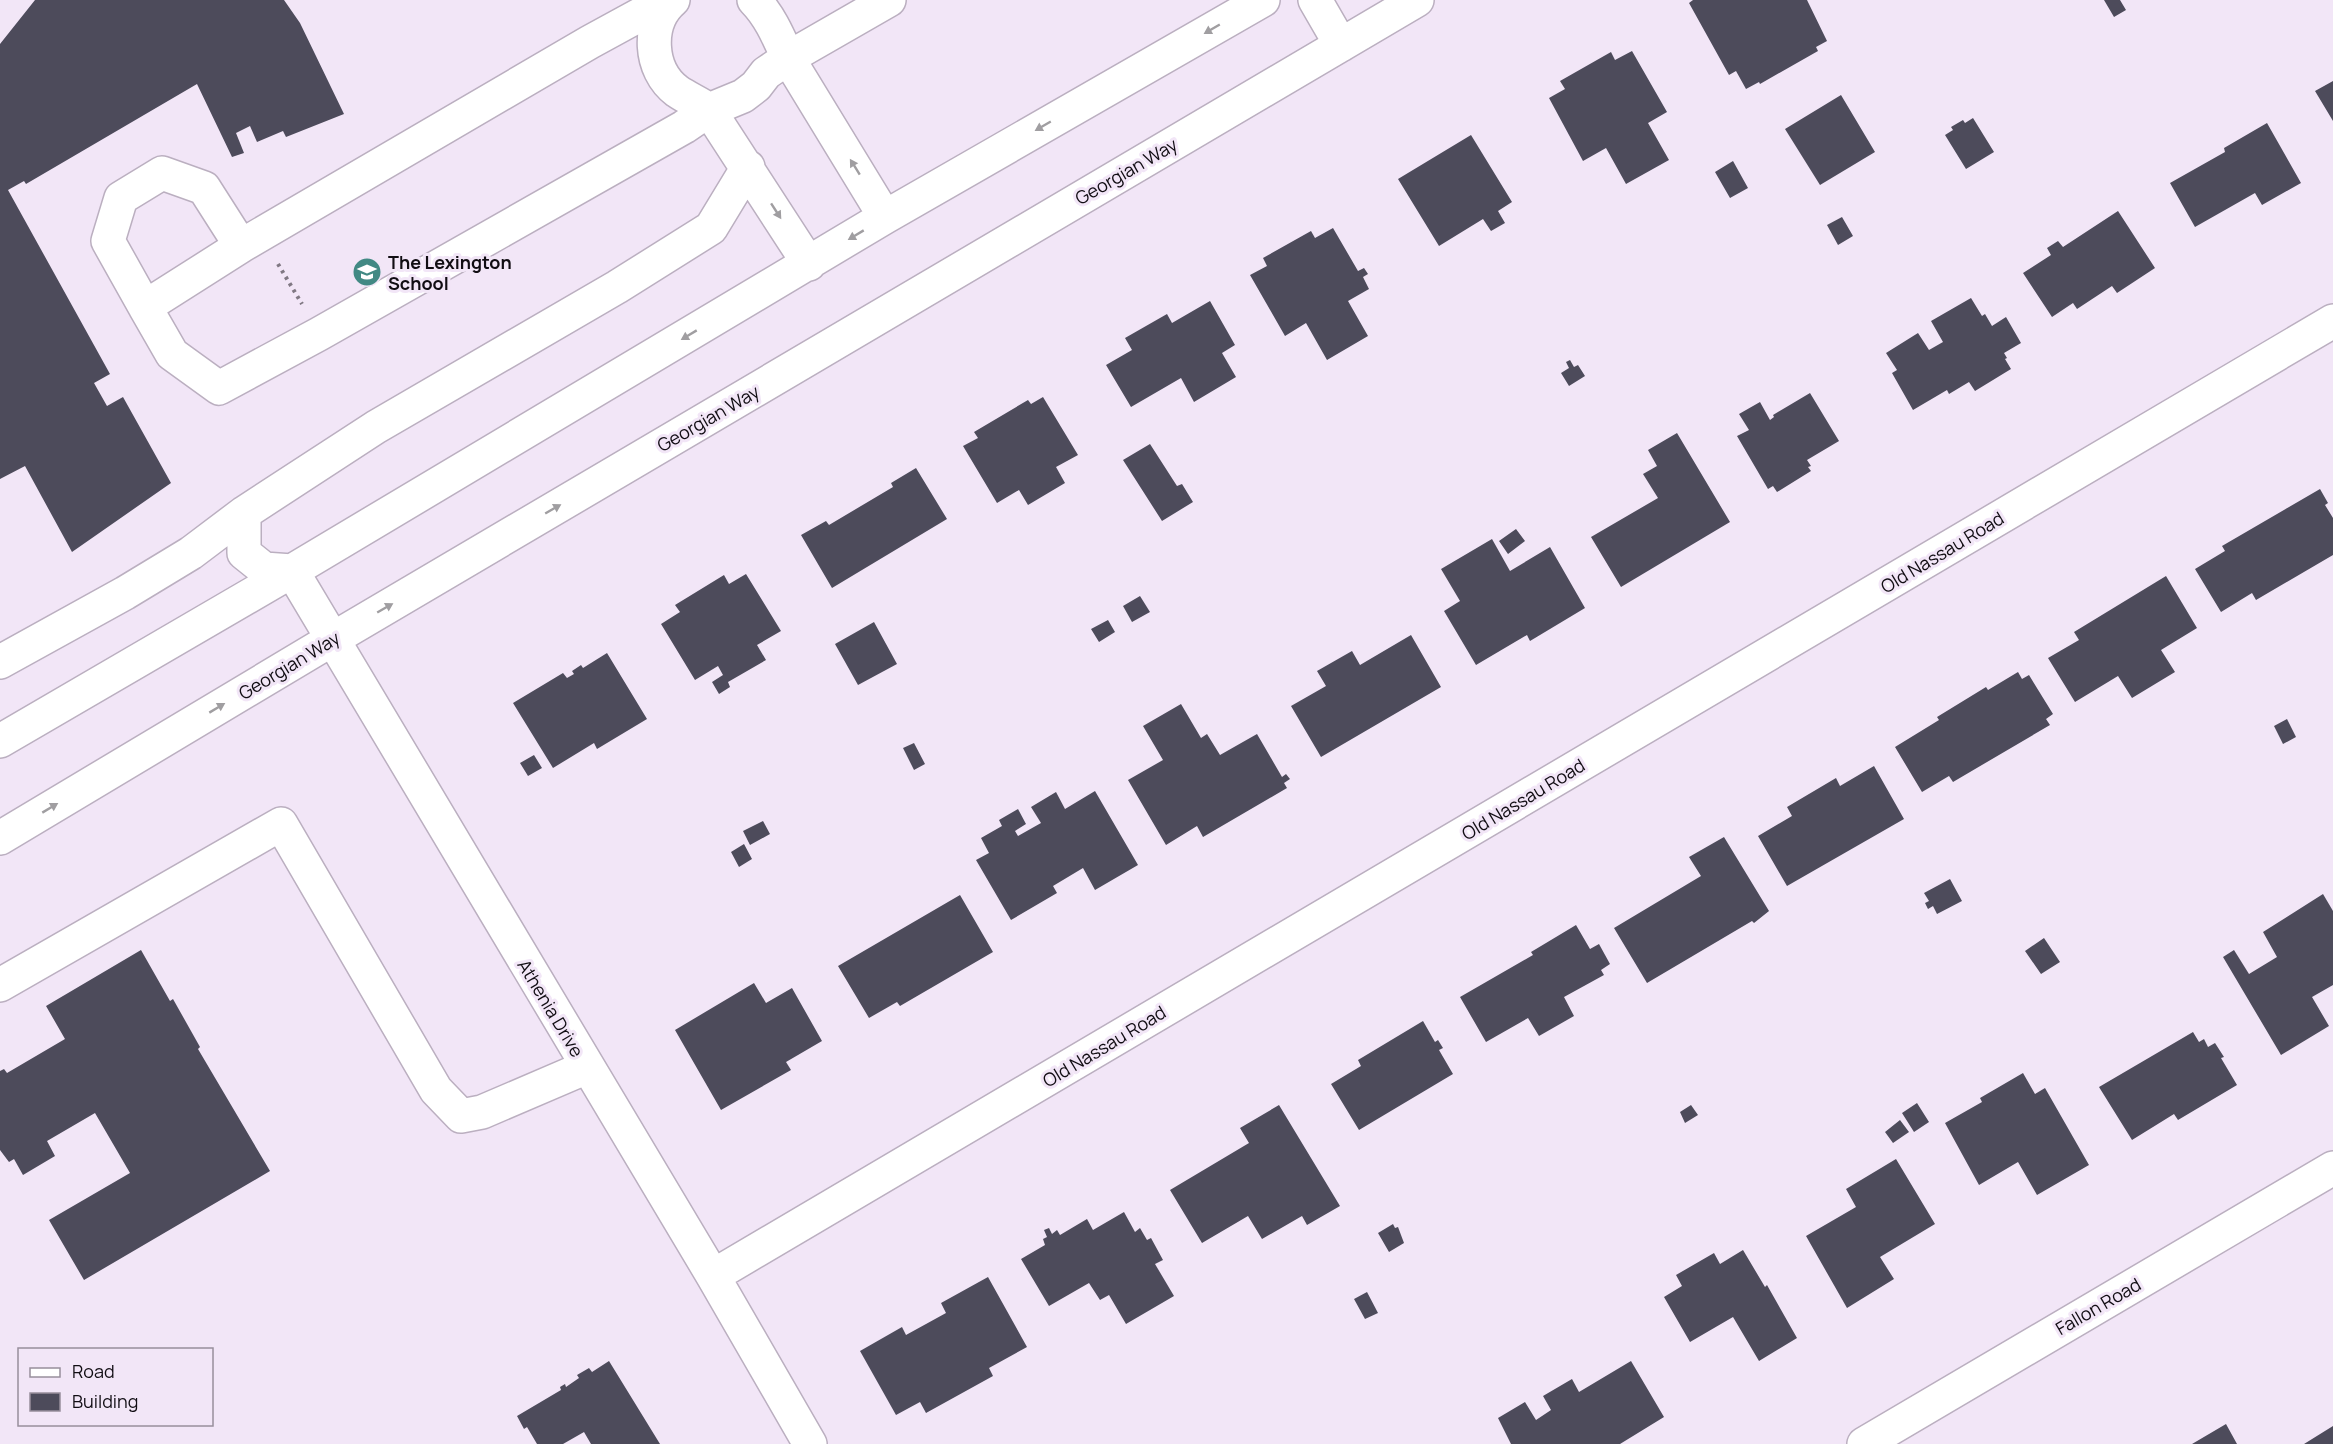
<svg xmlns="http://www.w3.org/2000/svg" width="2333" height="1444" font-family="Manrope,sans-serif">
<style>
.building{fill:#4d4b5b}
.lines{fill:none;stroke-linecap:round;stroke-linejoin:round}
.minor-casing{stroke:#bbafc0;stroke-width:36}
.path{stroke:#807883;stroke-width:4;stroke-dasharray:3 4.5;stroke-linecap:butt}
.minor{stroke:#fff;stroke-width:33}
.oneway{fill:#a09ea1}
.labels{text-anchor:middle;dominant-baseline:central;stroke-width:6;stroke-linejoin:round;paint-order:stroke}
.street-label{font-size:18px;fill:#110d13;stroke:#f2e6f7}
.poi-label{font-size:18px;font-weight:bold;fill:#110d13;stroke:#f2e6f7;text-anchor:start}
</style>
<rect width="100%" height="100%" fill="#f2e6f7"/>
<path class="building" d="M35,0H284L300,23L344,114L286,137L283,131L257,142L250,126L236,133L244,153L232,157L197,84L26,184L24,181L8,190L110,374L94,383L107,406L123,397L171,483L72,552L25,466L0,479V44Z
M1693,0H1807L1827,41L1816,47L1818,51L1760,84L1759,82L1746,89L1736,71L1729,75L1689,3Z
M2104,0H2120L2126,10L2114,17Z
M1632,51L1667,112L1648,123L1669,160L1626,184L1606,148L1583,161L1549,98L1565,89L1560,81L1611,52L1615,60Z
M2333,81V121L2315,91Z
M1841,95L1875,152L1820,185L1785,129Z
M1973,118L1994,152L1966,169L1945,135L1953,130L1951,127L1963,120L1965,123Z
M2267,123L2301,183L2262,205L2255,193L2195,227L2170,183L2225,152L2224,148Z
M1471,135L1512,202L1498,211L1505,223L1491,231L1483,219L1439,246L1398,179Z
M1733,161L1748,188L1730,198L1715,172Z
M2118,211L2155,268L2117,293L2112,286L2077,309L2073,303L2052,317L2023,273L2051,255L2047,248L2058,241L2063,247Z
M1842,217L1853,236L1838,245L1827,225Z
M1333,228L1358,271L1364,268L1368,274L1363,277L1369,289L1348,301L1368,336L1327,360L1306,323L1285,336L1250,275L1267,266L1263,258L1311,231L1315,238Z
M1971,298L1982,316L1985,314L1992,326L2006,317L2021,343L2004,353L2007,358L2005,359L2011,369L1975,391L1969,382L1949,394L1947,390L1913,410L1892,373L1897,370L1886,353L1918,333L1929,350L1943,342L1931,321Z
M1210,301L1235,345L1222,353L1236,377L1194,402L1181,378L1131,407L1106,365L1132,350L1125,338L1167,314L1172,323Z
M1570,360L1574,367L1578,365L1585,376L1569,386L1561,373L1569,368L1566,362Z
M1810,393L1839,441L1807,460L1811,466L1808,467L1811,471L1777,492L1773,486L1768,489L1737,436L1749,430L1739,414L1760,402L1770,420L1774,417L1773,415Z
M1043,397L1078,455L1056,467L1065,483L1028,505L1019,490L997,503L963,446L978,438L974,432L1028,400L1031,404Z
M1677,433L1730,522L1621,587L1591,537L1658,498L1643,474L1657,466L1648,450Z
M1150,444L1177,486L1182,484L1193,502L1162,521L1123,460Z
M916,468L947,519L832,588L801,535L826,521L829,525L893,487L891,483Z
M2320,489L2328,503L2325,505L2333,518V555L2256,600L2252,593L2221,612L2195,569L2225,551L2222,546Z
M1516,529L1525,541L1508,554L1499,541Z
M1492,539L1510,571L1550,547L1585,608L1530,641L1527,635L1476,665L1444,611L1460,601L1441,569Z
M746,574L781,631L757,645L766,660L728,682L730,687L719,694L712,682L723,675L718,666L695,680L661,624L680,612L675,605L724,575L729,584Z
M2166,576L2197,628L2161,650L2175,672L2132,698L2118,676L2075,702L2048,658L2079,640L2074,632Z
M1140,596L1150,612L1132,622L1123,606Z
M1108,620L1115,632L1099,642L1091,629Z
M874,622L897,664L858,685L835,644Z
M1411,635L1441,687L1321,757L1291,706L1326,686L1317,671L1352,651L1360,665Z
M607,653L647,719L597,749L594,743L553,768L513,703L563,673L567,678L574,674L572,671L581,665L583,668Z
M2018,672L2022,679L2029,675L2053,714L2046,719L2050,725L1953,782L1949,776L1922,792L1895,747L1939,720L1937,717L1986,687L1988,690Z
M1181,704L1201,738L1207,734L1220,755L1257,734L1282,777L1286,774L1290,779L1284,783L1287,788L1203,837L1197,826L1166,845L1128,780L1163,760L1143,726Z
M2287,719L2296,737L2283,744L2274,726Z
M914,743L925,764L914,770L903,748Z
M534,755L542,768L528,776L520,763Z
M1874,766L1904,819L1787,886L1758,836L1792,816L1787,807L1836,778L1840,786Z
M1095,791L1138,865L1095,890L1083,868L1053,886L1057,893L1011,920L976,860L989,853L981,838L1002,826L999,820L1018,809L1026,824L1015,831L1018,836L1041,823L1031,807L1056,792L1065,809Z
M763,821L770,834L750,845L743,831Z
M1724,837L1769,911L1754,923L1752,921L1647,983L1614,928L1701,876L1689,857Z
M744,844L752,859L739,867L731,852Z
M1950,879L1962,901L1937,914L1933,906L1928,909L1925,903L1929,901L1924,893Z
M2323,894L2333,911V985L2312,997L2329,1026L2281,1055L2223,957L2234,950L2249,974L2277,957L2263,932Z
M960,895L993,952L900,1006L897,1002L869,1018L838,966Z
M1576,925L1590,949L1599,944L1610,964L1601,970L1604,975L1564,997L1574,1016L1539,1036L1528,1018L1486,1042L1460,997L1533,955L1531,952Z
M2044,938L2060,962L2041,974L2025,951Z
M141,950L170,1001L173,999L200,1047L198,1049L270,1171L84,1280L49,1220L130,1173L95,1113L47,1141L55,1156L23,1175L14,1159L9,1162L0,1150V1071L4,1069L7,1073L65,1039L46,1006Z
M754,983L766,1003L792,988L822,1041L786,1062L791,1070L721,1110L675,1030Z
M1423,1021L1435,1042L1438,1040L1443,1048L1439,1050L1453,1074L1359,1130L1331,1084L1361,1066L1358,1060Z
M2193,1032L2199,1042L2204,1039L2208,1047L2215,1043L2224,1057L2221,1058L2237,1085L2178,1120L2174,1114L2132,1140L2099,1087Z
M2023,1073L2035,1094L2045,1088L2089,1165L2037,1195L2018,1162L1979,1185L1945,1123L1982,1102L1980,1098Z
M1917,1103L1929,1122L1914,1132L1902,1113Z
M1279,1105L1340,1206L1307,1225L1302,1216L1262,1239L1248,1216L1202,1243L1170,1190L1249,1143L1240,1128Z
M1691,1105L1698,1115L1685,1123L1680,1112Z
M1900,1120L1909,1132L1893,1143L1885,1132Z
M1896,1159L1935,1224L1880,1257L1894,1279L1847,1308L1806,1236L1856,1207L1846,1189Z
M1124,1212L1135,1232L1140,1228L1147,1240L1151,1238L1163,1260L1155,1264L1174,1296L1126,1324L1109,1295L1100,1300L1089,1283L1049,1306L1021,1259L1045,1245L1043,1239L1047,1237L1044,1230L1049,1228L1052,1234L1057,1230L1060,1235L1087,1219L1093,1230Z
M1393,1224L1395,1228L1398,1227L1404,1243L1389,1252L1378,1233Z
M1743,1250L1765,1287L1767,1285L1797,1338L1759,1361L1733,1317L1690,1342L1664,1297L1682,1286L1676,1275L1714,1253L1720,1264Z
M988,1277L1027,1347L989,1368L993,1376L926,1413L920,1402L896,1415L860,1351L902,1327L906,1335L946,1313L941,1303Z
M1367,1292L1378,1313L1365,1319L1354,1299Z
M609,1361L660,1444H591L584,1432L563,1444H537L527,1427L524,1429L517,1416L561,1390L560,1387L565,1384L566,1387L579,1378L577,1375L589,1368L592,1372Z
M1631,1361L1664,1417L1620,1444H1511L1498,1418L1525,1402L1536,1420L1551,1410L1543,1396L1572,1379L1579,1392Z
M2226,1424L2237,1444H2192Z
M2333,1426V1444H2304Z"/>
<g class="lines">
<g class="minor-casing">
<path id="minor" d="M667,0L590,42L241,246L145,307L172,354L219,388L319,334L684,127L709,110L809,264
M673,0C646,23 649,70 677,91C687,98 699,103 709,110L743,96L756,86L766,73L788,58C779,38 770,16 754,0
M1315,0L1341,45
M885,217L788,58L889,0
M145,307L108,241L121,198L162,173L204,188L241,246
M244,513V553L264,569L292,571L713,1276L810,1444
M0,662L125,593L191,553L244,513L376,427L617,287L711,228L748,167
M0,741L292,571L885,217L1263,0
M0,838L331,640L1417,0
M0,985L281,824L436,1090L461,1116L482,1112L587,1067
M713,1276L2333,321
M1864,1444L2333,1168"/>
</g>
<path class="path" d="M278,264L302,304"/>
<use href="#minor" class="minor"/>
</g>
<defs><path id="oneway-solid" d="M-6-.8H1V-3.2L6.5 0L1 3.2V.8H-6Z" transform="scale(1.5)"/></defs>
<g class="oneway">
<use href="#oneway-solid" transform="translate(1212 29) rotate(150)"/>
<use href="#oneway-solid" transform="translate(1043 126) rotate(150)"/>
<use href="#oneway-solid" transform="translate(855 167) rotate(-122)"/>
<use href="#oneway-solid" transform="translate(776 211) rotate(57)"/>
<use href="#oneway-solid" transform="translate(856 235) rotate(149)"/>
<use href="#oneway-solid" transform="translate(689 335) rotate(149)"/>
<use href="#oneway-solid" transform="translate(553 509) rotate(-30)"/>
<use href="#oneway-solid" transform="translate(385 608) rotate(-30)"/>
<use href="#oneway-solid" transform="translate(217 708) rotate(-31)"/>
<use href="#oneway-solid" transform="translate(50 808) rotate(-31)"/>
</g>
<defs>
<g id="school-disc" transform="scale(1.5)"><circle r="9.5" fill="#428984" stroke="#f2e6f7"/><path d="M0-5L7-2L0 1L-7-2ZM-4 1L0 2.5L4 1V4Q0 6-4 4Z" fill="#fff"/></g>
</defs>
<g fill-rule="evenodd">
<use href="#school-disc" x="367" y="272"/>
</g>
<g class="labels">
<g class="street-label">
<text transform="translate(1126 171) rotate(-30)">Georgian Way</text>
<text transform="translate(708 418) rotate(-30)">Georgian Way</text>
<text transform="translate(1942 552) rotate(-31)">Old Nassau Road</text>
<text transform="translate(289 665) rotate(-31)">Georgian Way</text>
<text transform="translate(1523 799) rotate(-31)">Old Nassau Road</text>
<text transform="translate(551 1008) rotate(59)">Athenia Drive</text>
<text transform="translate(1104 1046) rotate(-31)">Old Nassau Road</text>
<text transform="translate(2098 1306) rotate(-30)">Fallon Road</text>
</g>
<g class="poi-label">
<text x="388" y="262">The Lexington<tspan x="388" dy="21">School</tspan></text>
</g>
</g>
<rect x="18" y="1348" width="195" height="78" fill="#f2e6f7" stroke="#988f9c" stroke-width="1.5"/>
<rect x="30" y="1368" width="30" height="9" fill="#ffffff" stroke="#988f9c" stroke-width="1.5"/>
<text x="72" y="1378" font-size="18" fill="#110d13">Road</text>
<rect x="30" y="1393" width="30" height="18" fill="#4d4b5b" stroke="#988f9c" stroke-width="1.5"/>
<text x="72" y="1408" font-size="18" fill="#110d13">Building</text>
</svg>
